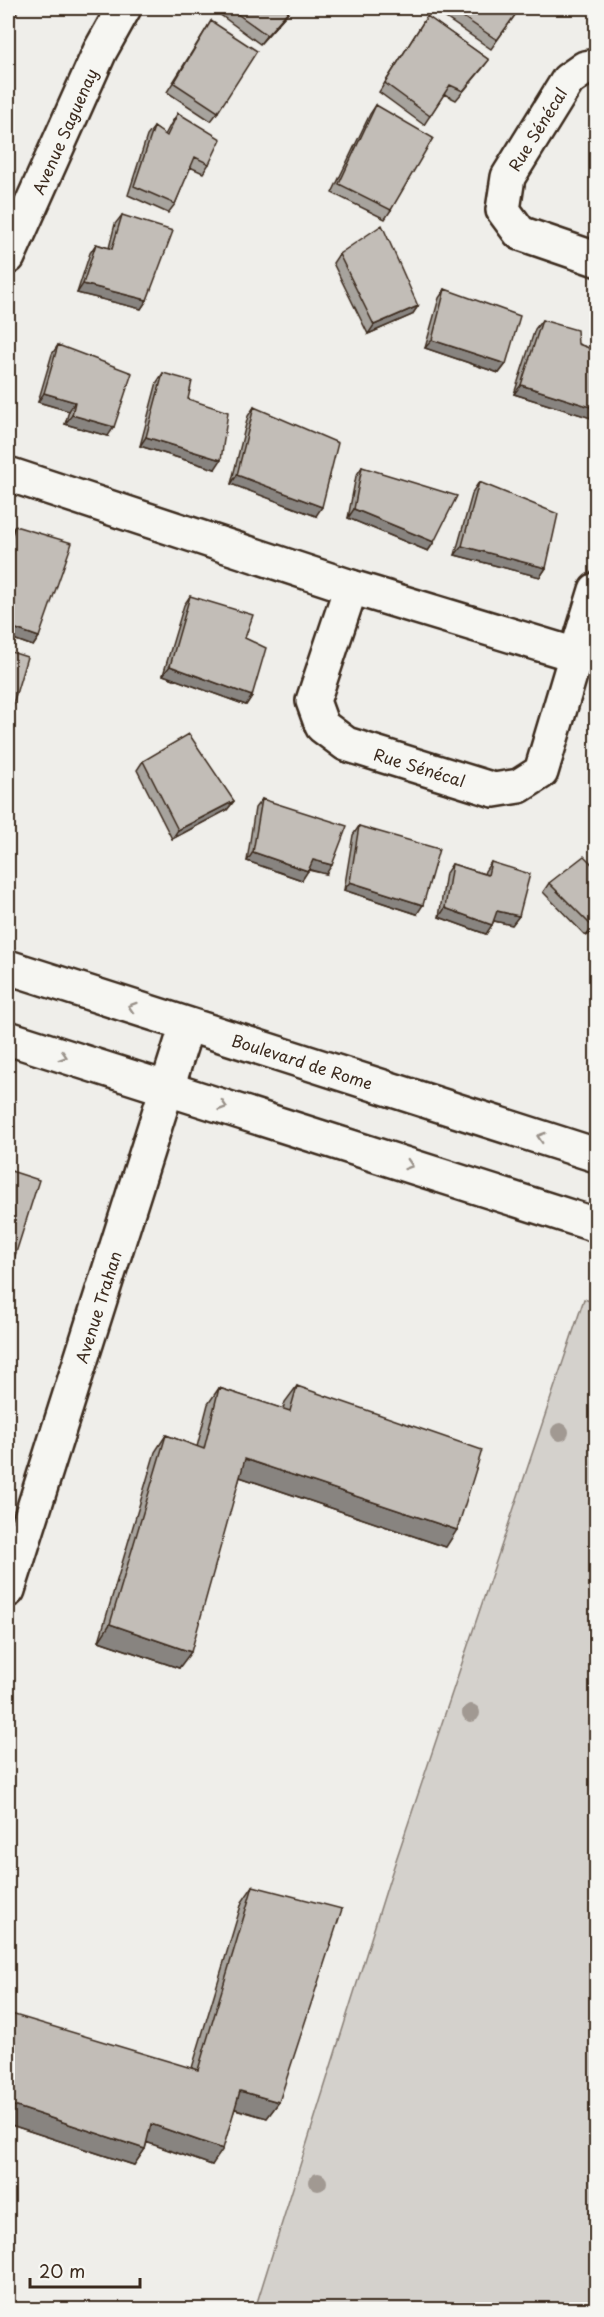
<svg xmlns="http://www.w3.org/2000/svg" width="604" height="2317" font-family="'Playpen Sans',sans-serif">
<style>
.green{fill:#d4d1cc;stroke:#887e75;stroke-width:1.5}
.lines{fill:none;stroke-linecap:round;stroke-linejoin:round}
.minor-casing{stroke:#3b2a1e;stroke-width:38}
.major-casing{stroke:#3b2a1e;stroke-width:38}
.minor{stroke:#f6f6f2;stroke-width:33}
.major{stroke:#f6f6f2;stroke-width:33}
.tree{fill:#a19992}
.wall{fill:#a7a39d;stroke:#3b2a1e;stroke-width:1.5}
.shaded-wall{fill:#888480;stroke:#3b2a1e;stroke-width:1.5}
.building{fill:#c2bdb7;stroke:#3b2a1e;stroke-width:1.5}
.oneway{stroke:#989088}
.labels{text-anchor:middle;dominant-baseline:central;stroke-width:5;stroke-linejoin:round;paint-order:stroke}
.street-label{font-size:16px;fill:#3b2a1e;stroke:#f6f6f2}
</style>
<rect width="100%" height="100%" fill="#efeeea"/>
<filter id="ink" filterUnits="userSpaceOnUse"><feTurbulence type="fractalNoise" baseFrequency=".0167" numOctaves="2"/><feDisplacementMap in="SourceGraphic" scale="12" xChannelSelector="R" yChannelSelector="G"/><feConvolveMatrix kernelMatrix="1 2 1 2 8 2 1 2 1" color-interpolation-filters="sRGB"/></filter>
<g filter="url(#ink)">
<path class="green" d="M584,1299L596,1303V2309H255L389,1881Z"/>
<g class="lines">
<g class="minor-casing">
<g id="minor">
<path d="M596,66L585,68L568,80L508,177L503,210L520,233L596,259"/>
<path id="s1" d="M8,257L100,51L124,8"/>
<path d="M8,474L351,587L576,655L596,590"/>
<path id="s2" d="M351,587L313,701L322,726L346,744L494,790L519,786L541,772L576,655"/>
<path id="s3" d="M8,1590L187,1025"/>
</g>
</g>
<g class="major-casing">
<g id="major">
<path id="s4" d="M8,967L596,1155"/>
<path d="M8,1038L596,1225"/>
</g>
</g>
<use href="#minor" class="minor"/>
<use href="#major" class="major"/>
</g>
<g class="tree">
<circle cx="560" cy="1432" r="9"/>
<circle cx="471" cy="1713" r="9"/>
<circle cx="318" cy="2182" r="9"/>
</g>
<path class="wall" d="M211,8H292L260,44Z
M450,8H520L491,49L443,16Z
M427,16L489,60L482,69L456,100L444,94L424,125L379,92Z
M211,21L218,112L211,121L167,92Z
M376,105L391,210L385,219L332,193L370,114Z
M178,113L209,164L203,173L190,167L175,204L168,213L128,195L147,136L154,127L165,135L172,122Z
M122,215L147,300L141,309L77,293L90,253L96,244L109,248L115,224Z
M339,254L418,306L412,315L368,334L333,263Z
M445,289L506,364L499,373L425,348L439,298Z
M542,320L578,344L597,351V411L591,418L514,394L535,329Z
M58,345L108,436L65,424L69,411L38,402L52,354Z
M163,373L188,399L215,469L140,446L157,382Z
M254,407L316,516L231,484L248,416Z
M362,467L434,542L428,551L348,518L356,476Z
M479,482L546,568L540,577L455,555L473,491Z
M15,526L39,637L33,646L8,637V539L9,535Z
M190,596L245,638L252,696L246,705L163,675L184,605Z
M143,761L234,801L227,810L172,839L137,770Z
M262,799L326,874L308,870L302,880L247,861L255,808Z
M359,826L417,914L344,890L353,835Z
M491,862L519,916L512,925L494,921L486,934L439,917L446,873L452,864L484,874L485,871Z
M597,866V930L586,936L543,892L549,883Z
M297,1386L446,1547L240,1477L179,1668L99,1641L155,1452L166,1435L197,1447L208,1404L219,1388L283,1409L285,1402Z
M253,1886L279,2102L267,2118L235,2109L212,2165L147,2142L145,2149L134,2165L8,2124L192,2068L242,1902Z"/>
<path class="shaded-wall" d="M291,8H292L260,44L267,35Z
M83,284L147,300L141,309L77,293Z
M418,306L412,315L368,334L374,325Z
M432,340L506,364L499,373L425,348Z
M521,385L597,409V411L591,418L514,394Z
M44,393L75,402L69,411L38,402Z
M72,415L114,427L108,436L65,424Z
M146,437L221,460L215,469L140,446Z
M237,475L322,507L316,516L231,484Z
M354,509L434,542L428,551L348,518Z
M462,546L546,568L540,577L455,555Z
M8,626L39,637L33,646L8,637Z
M170,666L252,696L246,705L163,675Z
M234,801L227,810L172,839L178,830Z
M253,852L308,871L302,880L247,861Z
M313,860L332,865L326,874L307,869Z
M350,882L423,905L417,914L344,890Z
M445,908L492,925L486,934L439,917Z
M497,911L519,916L512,925L490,920Z
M597,925V930L586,936L593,927Z
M245,1459L457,1530L446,1547L234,1475Z
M110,1624L191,1652L179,1668L99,1641Z
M240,2091L279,2102L267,2118L229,2107Z
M8,2104L145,2149L134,2165L8,2124Z
M151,2124L223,2149L212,2165L140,2140Z"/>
<path class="building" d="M8,8H19L8,28Z
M229,8H291L267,35Z
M450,8H520L497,40Z
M427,16L489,60L463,91L450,85L430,116L385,83Z
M211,21L257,51L218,112L174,83Z
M376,105L433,138L391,210L339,184Z
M178,113L221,139L209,164L195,157L175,204L134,186L154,127L167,136Z
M122,215L173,231L147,300L83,284L96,244L112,249Z
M382,225L418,306L374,325L339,254Z
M445,289L520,316L506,364L432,340Z
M542,320L577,330L578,344L597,351V409L521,385Z
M58,345L132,373L114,427L72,415L75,402L44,393Z
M163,373L192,381L188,399L228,412L221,460L146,437Z
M254,407L338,443L322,507L237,475Z
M362,467L457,496L434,542L354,509Z
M479,482L558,514L546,568L462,546Z
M15,526L72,543L39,637L8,626V547Z
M190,596L253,615L245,638L266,648L252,696L170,666Z
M8,651L27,657L8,721Z
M189,734L234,801L178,830L143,761Z
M262,799L347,826L332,865L313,860L308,871L253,852Z
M359,826L439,849L423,905L350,882Z
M584,856L595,867L597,866V925L593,927L549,883Z
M491,862L530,874L519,916L497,911L492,925L445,908L452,864L488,875Z
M8,1170L39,1180L8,1278Z
M297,1386L482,1450L457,1530L245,1459L191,1652L110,1624L166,1435L204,1449L219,1388L290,1411Z
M253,1886L342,1909L279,2102L240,2091L223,2149L151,2124L145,2149L8,2104V2013L198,2070Z"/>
<defs><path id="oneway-chevron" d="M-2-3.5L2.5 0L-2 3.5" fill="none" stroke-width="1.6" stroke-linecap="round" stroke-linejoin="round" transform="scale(1.5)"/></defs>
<g class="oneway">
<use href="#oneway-chevron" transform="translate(132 1007) rotate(-162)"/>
<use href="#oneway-chevron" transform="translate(63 1056) rotate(18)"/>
<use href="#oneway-chevron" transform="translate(223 1106) rotate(18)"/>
<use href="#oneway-chevron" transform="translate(541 1137) rotate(-162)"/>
<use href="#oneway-chevron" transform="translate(409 1165) rotate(18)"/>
</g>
</g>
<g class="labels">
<g class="street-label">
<text transform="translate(537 129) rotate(-58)">Rue Sénécal</text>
<text stroke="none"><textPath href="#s1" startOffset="138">Avenue Saguenay</textPath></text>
<text stroke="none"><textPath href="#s2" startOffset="254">Rue Sénécal</textPath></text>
<text stroke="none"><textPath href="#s4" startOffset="309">Boulevard de Rome</textPath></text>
<text stroke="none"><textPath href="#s3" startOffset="297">Avenue Trahan</textPath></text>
</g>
</g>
<rect width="604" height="2317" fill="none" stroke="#f6f6f2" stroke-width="30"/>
<rect x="15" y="15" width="574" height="2287" fill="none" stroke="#3b2a1e" stroke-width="2" filter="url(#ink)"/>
<path d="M30 2278v9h110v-9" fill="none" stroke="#3b2a1e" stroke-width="3"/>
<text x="39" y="2278" font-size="18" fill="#3b2a1e" stroke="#f6f6f2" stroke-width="4.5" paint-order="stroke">20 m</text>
</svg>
